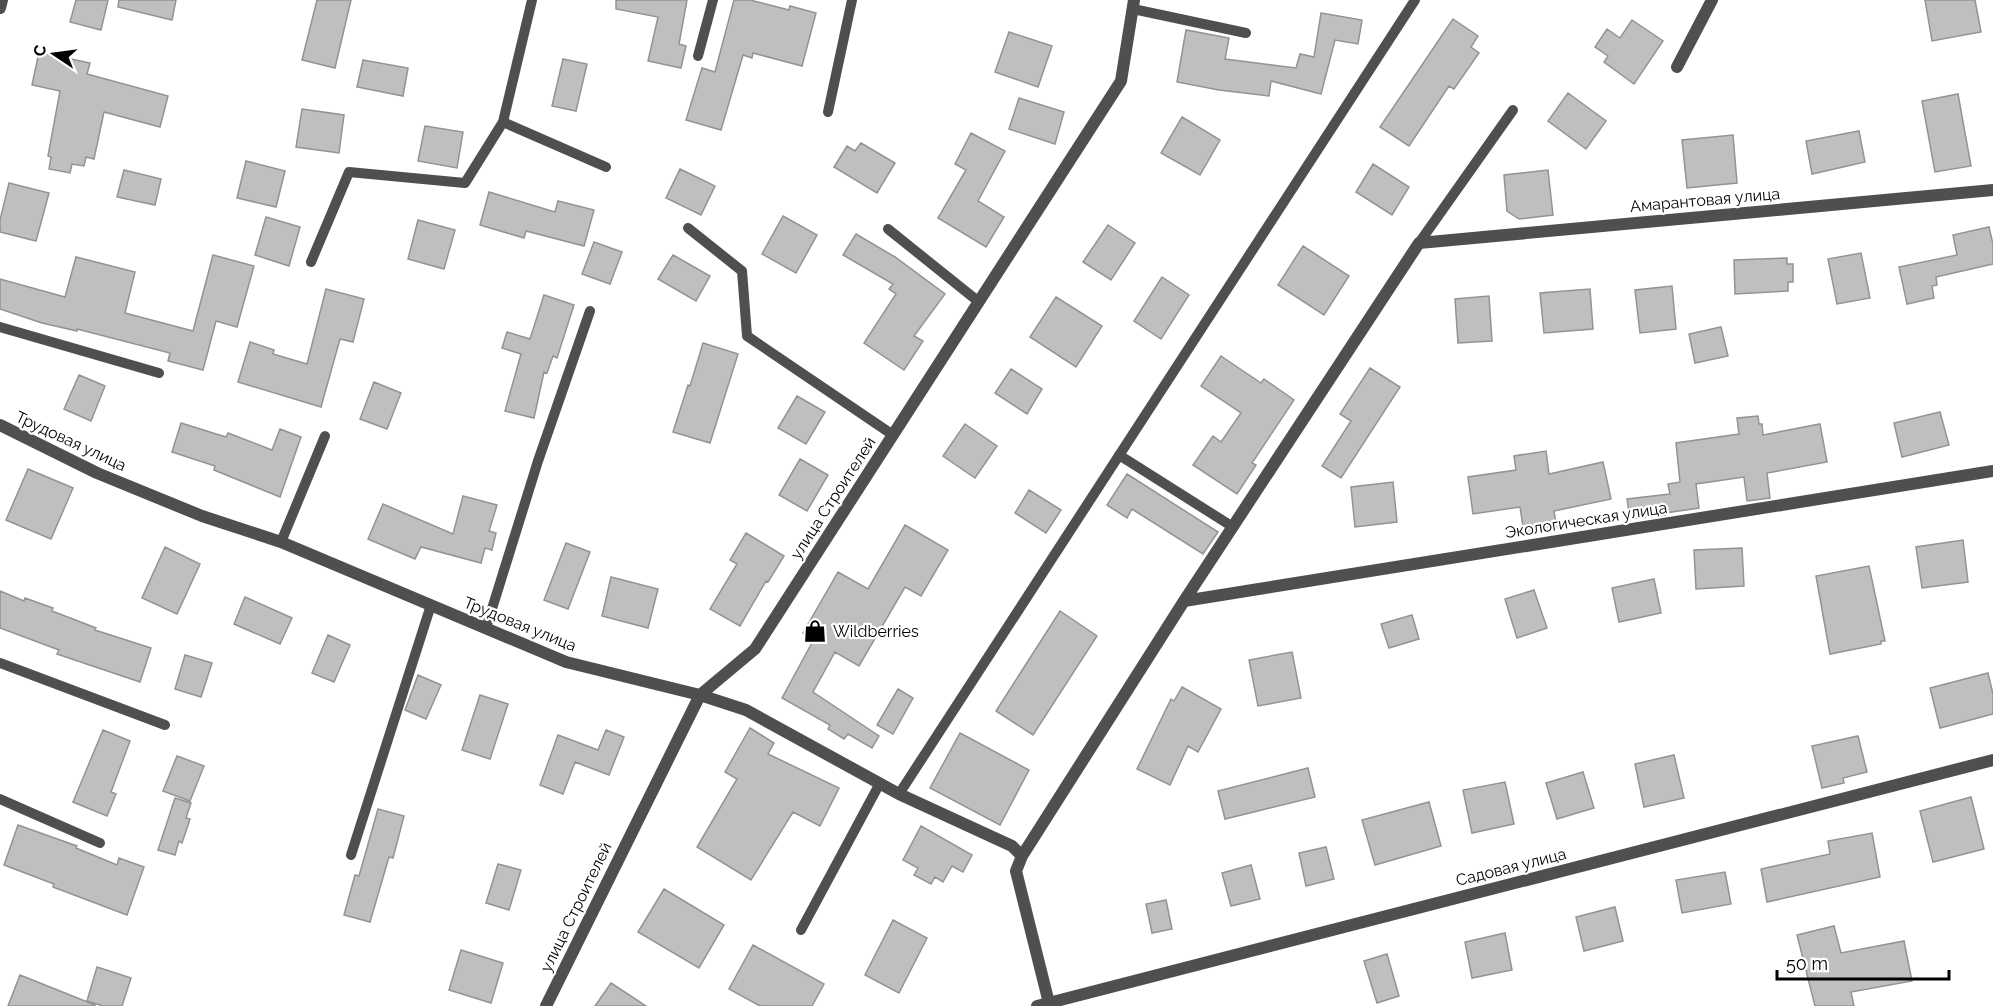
<svg xmlns="http://www.w3.org/2000/svg" width="1993" height="1006" font-family="Raleway,sans-serif">
<style>
.building{fill:#bfbfbf;stroke:#939393;stroke-width:1.5}
.lines{fill:none;stroke-linecap:round;stroke-linejoin:round}
.service{stroke:#4f4f4f;stroke-width:10}
.minor{stroke:#4f4f4f;stroke-width:12}
.labels{text-anchor:middle;dominant-baseline:central;stroke-width:4.5;stroke-linejoin:round;paint-order:stroke}
.street-label{font-size:16px;fill:#000;stroke:#fff}
.poi-label{font-size:16px;fill:#000;stroke:#fff;text-anchor:start}
</style>
<rect width="100%" height="100%" fill="#fff"/>
<path class="building" d="M76,0H108L101,30L70,22Z
M119,0H176L172,20L118,7Z
M317,0H351L335,68L302,60Z
M616,0H687L679,44L686,46L681,68L648,61L658,17L616,9Z
M734,0H750L789,10L790,6L816,13L802,66L753,53L752,58L743,55L721,130L686,120L702,68L715,72Z
M1925,0H1975L1981,32L1932,41Z
M1321,13L1362,20L1358,44L1335,40L1321,94L1271,81L1269,96L1219,90L1177,82L1186,30L1229,38L1225,59L1296,68L1300,54L1314,57Z
M1453,19L1478,36L1471,47L1479,53L1454,89L1449,86L1409,146L1380,127Z
M1632,20L1663,41L1634,84L1604,62L1608,56L1595,47L1607,29L1620,38Z
M1009,32L1052,46L1038,87L995,72Z
M39,52L90,63L87,74L168,96L160,127L104,112L94,159L86,157L84,166L72,164L70,173L49,169L51,157L48,156L60,91L32,85Z
M563,59L587,64L576,111L552,106Z
M363,60L408,68L403,96L357,87Z
M1568,93L1606,121L1586,149L1548,121Z
M1958,94L1971,166L1935,172L1922,101Z
M1019,98L1064,112L1055,144L1009,129Z
M302,109L344,115L339,153L296,147Z
M1182,117L1220,140L1200,175L1161,153Z
M425,126L463,132L457,168L418,161Z
M1859,131L1865,162L1812,174L1806,141Z
M971,133L1005,151L978,201L1004,217L986,247L938,218L966,170L955,164Z
M1733,135L1737,183L1687,188L1682,140Z
M861,143L895,163L877,193L834,167L847,146L855,151Z
M246,161L285,171L276,207L237,198Z
M1373,164L1409,187L1392,215L1356,192Z
M680,169L715,186L701,215L666,198Z
M124,170L161,179L155,205L117,197Z
M1548,170L1553,215L1519,219L1507,211L1504,175Z
M9,183L49,193L36,241L0,232V220Z
M489,192L555,212L558,201L594,210L584,246L526,231L524,238L480,225Z
M783,216L817,235L796,273L762,254Z
M266,217L300,227L289,266L255,255Z
M418,220L455,230L444,269L408,259Z
M1108,225L1135,243L1111,280L1083,262Z
M1989,227L1993,244V264L1936,277L1937,285L1932,286L1934,298L1907,304L1899,267L1957,255L1953,235Z
M856,234L895,257L945,294L914,336L923,341L904,370L864,343L896,294L889,289L893,284L843,255Z
M594,242L622,252L610,284L582,274Z
M1303,246L1349,276L1324,315L1278,285Z
M1861,253L1870,298L1837,304L1828,259Z
M213,255L254,266L237,327L216,321L203,370L168,361L170,353L77,329V331L42,323L0,309V279L65,297L76,257L135,272L125,313L193,331Z
M673,255L710,276L696,301L658,279Z
M1787,258V264H1793V282H1788V291L1735,294L1734,260Z
M1162,277L1189,295L1161,339L1134,321Z
M1672,286L1676,329L1640,333L1635,290Z
M326,289L364,299L353,342L340,339L321,407L238,382L250,342L274,350L273,354L307,364Z
M1590,289L1593,329L1544,333L1540,293Z
M544,295L574,305L557,358L553,356L547,373L544,372L534,418L505,411L521,354L502,348L507,332L530,339Z
M1489,296L1492,341L1458,343L1455,299Z
M1056,297L1102,326L1076,367L1030,337Z
M1721,327L1728,356L1695,363L1689,334Z
M703,343L738,354L710,443L673,432L688,385L690,386Z
M1221,356L1261,383L1264,379L1294,400L1252,463L1256,465L1237,494L1193,465L1213,436L1221,442L1241,413L1201,386Z
M1370,368L1400,387L1341,478L1322,466L1351,421L1340,414Z
M1011,369L1042,389L1027,414L995,393Z
M79,375L105,386L91,421L64,409Z
M374,382L401,393L387,429L360,419Z
M797,396L825,412L806,444L778,428Z
M1940,412L1949,445L1902,457L1894,423Z
M1758,416L1759,424H1762L1763,435L1820,424L1827,462L1767,473L1770,498L1747,501L1744,477L1696,484L1699,508L1665,513V515L1630,519L1627,499L1670,494L1668,484L1680,482L1676,443L1739,434L1737,418Z
M181,423L226,437L228,433L272,450L280,429L301,437L280,497L214,470L215,466L172,452Z
M965,424L997,446L975,478L943,456Z
M1546,451L1549,474L1603,462L1611,499L1554,511L1557,528L1524,533L1520,507L1473,514L1468,477L1516,470L1514,456Z
M800,459L828,475L807,511L779,495Z
M28,469L73,488L51,539L6,520Z
M1127,474L1218,532L1203,554L1132,509L1127,518L1107,505Z
M1393,482L1397,522L1355,527L1351,487Z
M1029,490L1061,510L1046,533L1015,513Z
M463,496L497,505L489,531L496,533L492,550L485,548L481,563L421,547L415,559L368,539L383,504L453,534Z
M905,525L948,550L921,596L905,587L859,666L835,652L813,692L879,736L872,748L848,734L844,739L828,729L830,725L782,698L814,639L803,633L838,572L868,589Z
M746,533L784,556L768,582L766,581L740,626L710,609L737,564L730,560Z
M1963,540L1968,582L1922,588L1916,547Z
M566,543L590,552L568,609L544,600Z
M165,547L200,564L177,614L142,598Z
M1742,548L1744,586L1696,589L1694,550Z
M1869,566L1885,641H1881V644L1830,654L1816,576Z
M611,577L658,589L648,628L602,616Z
M1654,579L1661,613L1619,622L1612,588Z
M1534,590L1547,628L1517,638L1505,599Z
M0,591L24,601L25,598L53,608L52,611L96,628L95,630L151,648L140,682L57,654L59,650L0,628Z
M245,597L292,618L280,644L234,624Z
M1060,611L1097,636L1033,735L996,711Z
M1412,615L1419,639L1389,648L1381,624Z
M328,635L350,645L334,682L312,673Z
M1292,652L1301,698L1258,706L1249,660Z
M185,655L212,663L201,697L175,689Z
M1988,673L1993,694V714L1940,728L1930,688Z
M418,675L441,685L426,719L405,710Z
M1182,687L1221,709L1198,752L1188,746L1170,785L1137,769L1171,699L1174,701Z
M898,689L913,698L893,734L877,725Z
M480,695L508,704L490,759L462,750Z
M750,728L774,743L768,754L839,788L820,826L793,812L751,880L697,847L737,779L725,772Z
M103,730L130,741L111,792L116,794L107,816L73,802Z
M606,730L624,737L609,775L575,762L563,794L540,785L558,735L598,750Z
M960,733L1029,770L1000,825L930,788Z
M1858,736L1867,772L1843,778L1844,783L1822,788L1812,746Z
M1674,755L1684,798L1644,807L1635,764Z
M177,756L204,766L190,801L163,791Z
M1308,768L1315,797L1225,819L1218,791Z
M1583,772L1594,808L1557,819L1546,783Z
M1505,782L1514,824L1472,833L1463,790Z
M1971,797L1984,849L1933,862L1920,811Z
M175,798L191,803L186,818L190,819L182,843L179,841L175,855L158,850Z
M1429,802L1441,846L1375,865L1362,820Z
M378,809L404,816L393,858L389,857L370,922L344,915L355,875L359,876Z
M18,825L77,846L76,848L117,865L119,858L144,867L127,915L53,887L54,884L4,865Z
M921,826L972,855L963,872L952,866L943,882L935,877L931,884L914,875L918,868L903,860Z
M1872,833L1880,877L1767,902L1761,869L1830,854L1828,841Z
M1326,847L1334,879L1306,886L1299,853Z
M498,864L521,870L509,910L486,903Z
M1251,865L1260,899L1231,906L1222,873Z
M1725,872L1731,904L1682,913L1676,880Z
M664,889L724,925L699,968L638,932Z
M1166,900L1172,929L1152,933L1146,904Z
M1615,907L1623,941L1584,951L1576,917Z
M893,920L927,938L899,993L865,975Z
M1834,926L1841,953L1904,941L1912,981L1851,992L1854,1006H1815L1797,935Z
M1505,933L1512,970L1472,978L1465,942Z
M753,945L824,984L812,1006H760L729,989Z
M461,950L503,963L491,1003L449,990Z
M1387,954L1399,996L1377,1003L1364,961Z
M97,967L131,978L122,1006H103L87,1001Z
M20,975L95,1005V1006H8Z
M611,983L646,1006H595Z"/>
<g class="lines">
<path class="service" d="M532,0L503,122L606,167
M1133,9L1246,33
M698,56L713,0
M828,112L852,0
M688,228L742,271L747,336L893,435
M888,229L979,302
M1419,243L1513,110
M311,262L349,172L465,183L503,122
M0,327L159,373
M1119,455L1233,527
M281,542L325,436
M486,628L538,461L590,311
M0,663L165,725
M899,794L1415,0
M0,799L100,843
M351,855L431,605
M801,930L880,783"/>
<path class="minor" d="M0,8L2,0
M1677,67L1712,0
M0,425L97,473L202,516L281,542L566,662L700,695L746,710L899,794L1012,846L1022,856
M1184,601L1993,471
M1049,1003L1016,871L1022,856L1184,601L1419,243L1993,190
M546,1006L700,695L755,649L1121,81L1134,0
M1037,1006L1993,760"/>
</g>
<defs>
<g id="shop-bare" transform="scale(1.8)"><path d="M-5-2.5h2.3a2.7 3.5 0 0 1 5.4 0H5L5.5 6h-11ZM-1.5-2.5h3a1.5 2.3 0 0 0-3 0Z" fill="#000" stroke="#fff" stroke-width="2.5" paint-order="stroke"/></g>
</defs>
<g fill-rule="evenodd">
<use href="#shop-bare" x="815" y="631"/>
</g>
<g class="labels">
<g class="street-label">
<text transform="translate(1705 200) rotate(-5)">Амарантовая улица</text>
<text transform="translate(71 441) rotate(25)">Трудовая улица</text>
<text transform="translate(833 498) rotate(-57)">улица Строителей</text>
<text transform="translate(1586 520) rotate(-9)">Экологическая улица</text>
<text transform="translate(520 624) rotate(22)">Трудовая улица</text>
<text transform="translate(1511 867) rotate(-14)">Садовая улица</text>
<text transform="translate(576 907) rotate(-64)">улица Строителей</text>
</g>
<g class="poi-label">
<text x="833" y="631">Wildberries</text>
</g>
</g>
<g transform="translate(54 54) rotate(283)" stroke="#ffffff" stroke-width="4.5" paint-order="stroke">
<path d="M0-4.5L10 22L0 15L-10 22Z" fill="#000000"/>
<text y="-9" font-size="16" font-weight="bold" text-anchor="middle" fill="#000000">С</text>
</g>
<path d="M1777 970v9h172v-9" fill="none" stroke="#000000" stroke-width="3"/>
<text x="1786" y="970" font-size="18" fill="#000000" stroke="#ffffff" stroke-width="4.5" paint-order="stroke">50 m</text>
</svg>
